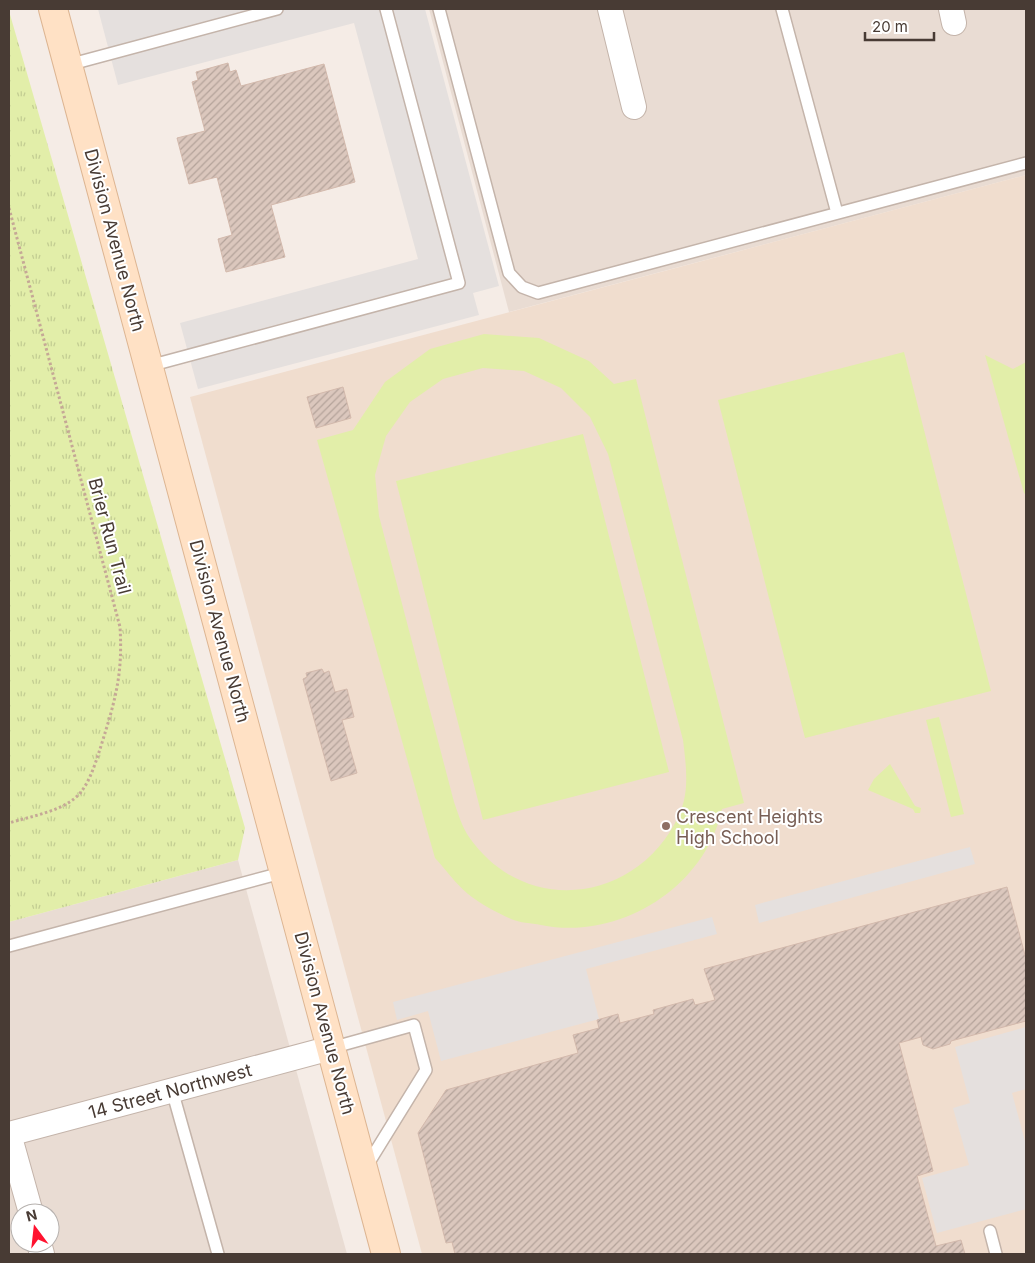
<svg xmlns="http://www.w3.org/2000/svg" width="1035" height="1263" font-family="Inter,sans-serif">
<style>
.residential{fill:#e9dcd3;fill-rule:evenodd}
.education{fill:#f0ddce}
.grass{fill:url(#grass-tufts)}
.pitch{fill:#e2eea9;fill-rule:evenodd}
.parking{fill:#e5e0de}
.building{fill:url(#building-hatch);stroke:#d3b9ac}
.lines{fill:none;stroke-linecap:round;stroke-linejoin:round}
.lane-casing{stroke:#c4b4aa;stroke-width:14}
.street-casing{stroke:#c4b4aa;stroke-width:26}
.secondary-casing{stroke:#ddb592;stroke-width:30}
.path{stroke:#c5a896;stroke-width:3;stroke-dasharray:2.5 2.5;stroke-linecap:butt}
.lane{stroke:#fff;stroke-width:11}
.street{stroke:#fff;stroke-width:24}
.secondary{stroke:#ffe1c5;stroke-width:28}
.education-dot{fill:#8d6e63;stroke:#fff;stroke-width:2}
.labels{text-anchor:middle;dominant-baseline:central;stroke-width:4;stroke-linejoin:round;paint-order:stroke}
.street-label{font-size:18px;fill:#483b34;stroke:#fff}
.education-label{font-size:18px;fill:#785e54;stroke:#fff;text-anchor:start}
</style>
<defs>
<pattern id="grass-tufts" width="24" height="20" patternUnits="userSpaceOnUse" patternTransform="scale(1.25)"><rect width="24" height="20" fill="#e2eea9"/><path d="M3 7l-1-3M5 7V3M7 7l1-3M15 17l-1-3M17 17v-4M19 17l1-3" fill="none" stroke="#c3cd92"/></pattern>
<pattern id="building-hatch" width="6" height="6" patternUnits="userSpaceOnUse" patternTransform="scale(1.25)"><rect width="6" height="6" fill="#dbc7bd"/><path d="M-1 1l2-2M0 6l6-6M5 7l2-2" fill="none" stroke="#b4a39a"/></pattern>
</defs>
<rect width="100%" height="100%" fill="#f5ece6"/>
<path class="residential" d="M429,9H1026V175L509,312Z
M238,860L347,1254H9V922ZM20,1213H50V1243H20Z"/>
<path class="education" d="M1026,175V1254H422L190,397Z"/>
<path class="grass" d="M9,11L245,828L238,860L9,922Z"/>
<path class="pitch" d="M484,334L539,338L589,361L614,384L636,379L744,803L722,809C705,888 619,941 541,925C531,923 520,923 511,919C498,913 480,904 468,894C456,884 446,870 435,858L317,440L353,430L385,382L430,349ZM483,368L524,371L561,388L590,417L608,454L683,740C686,765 690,791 679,815C639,903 525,918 469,837C462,827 458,813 454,802L379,516L375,475L386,436L410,402L443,379Z
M904,352L991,691L805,738L718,400Z
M985,355L1013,369L1026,362V495L1024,493Z
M583,434L669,772L483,820L396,481Z
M939,717L964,814L951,817L926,720Z
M890,764L915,806L921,808L920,813H915L913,809L868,790L874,779Z"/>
<path class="parking" d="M98,9H425L499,286L473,293L479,315L198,389L180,323L418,259L354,23L118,85Z
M970,847L975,864L759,923L755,905Z
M712,917L717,934L586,969L599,1019L441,1061L428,1011L397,1020L393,1002Z
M1026,1027V1089L1012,1093L1026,1145V1209L937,1233L922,1178L969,1165L953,1108L970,1103L955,1047Z"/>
<path class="building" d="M228,63L230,72L236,70L241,86L324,64L355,182L271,205L285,257L226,272L218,239L232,235L217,177L189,184L177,138L205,131L192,82L198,80L196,72Z
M343,387L351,418L316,428L307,397Z
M322,669L324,673L329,671L335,692L347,689L354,717L342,720L357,773L331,781L303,679L307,677L306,673Z
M1007,887L1026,959V1021L951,1041L950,1044L933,1049L923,1045L921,1037L899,1043L933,1171L917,1176L936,1246L961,1240L965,1254H455L452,1242L446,1243L418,1133L446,1090L578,1053L573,1035L599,1028L597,1020L618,1014L620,1023L654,1014L653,1010L693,999L695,1005L715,1000L704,969Z"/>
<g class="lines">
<g class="lane-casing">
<path id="lane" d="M439,9L509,273L522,287L538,293L1026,163
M782,9L837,213
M68,65L277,9
M149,366L459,283L386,9
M9,946L285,872
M331,1048L414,1025L426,1070L366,1167
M172,1090L218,1254
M990,1231L996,1254"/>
</g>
<g class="street-casing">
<path id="street" d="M610,9L634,107
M951,9L954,23
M9,1134L331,1048
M9,1134L31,1213
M39,1243L42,1254"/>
</g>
<g class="secondary-casing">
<path id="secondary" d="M53,9L386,1254"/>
</g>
<path class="path" d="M9,208L120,627C123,675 115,701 101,746C96,761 91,779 81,792C66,811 31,816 9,823"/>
<use href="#lane" class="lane"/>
<use href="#street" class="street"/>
<use href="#secondary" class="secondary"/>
</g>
<circle class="education-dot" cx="666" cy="826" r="5"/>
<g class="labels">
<g class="street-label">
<text transform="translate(115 240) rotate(75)">Division Avenue North</text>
<text transform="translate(110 536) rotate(75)">Brier Run Trail</text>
<text transform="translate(220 631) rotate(75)">Division Avenue North</text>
<text transform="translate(325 1023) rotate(75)">Division Avenue North</text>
<text transform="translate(170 1091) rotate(-15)">14 Street Northwest</text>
</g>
<g class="education-label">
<text x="676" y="816">Crescent Heights<tspan x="676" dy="21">High School</tspan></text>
</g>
</g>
<rect width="1035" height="1263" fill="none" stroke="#483b34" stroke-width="20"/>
<g transform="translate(35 1228) rotate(345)"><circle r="24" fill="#ffffff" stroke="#b6b1ae"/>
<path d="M0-4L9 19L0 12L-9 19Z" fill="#ff122f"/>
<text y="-8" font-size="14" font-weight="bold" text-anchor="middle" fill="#483b34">N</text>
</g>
<path d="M865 32v8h69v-8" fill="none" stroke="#483b34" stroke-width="2.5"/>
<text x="872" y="32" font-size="15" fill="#483b34" stroke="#ffffff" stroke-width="4" paint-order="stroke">20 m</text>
</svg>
